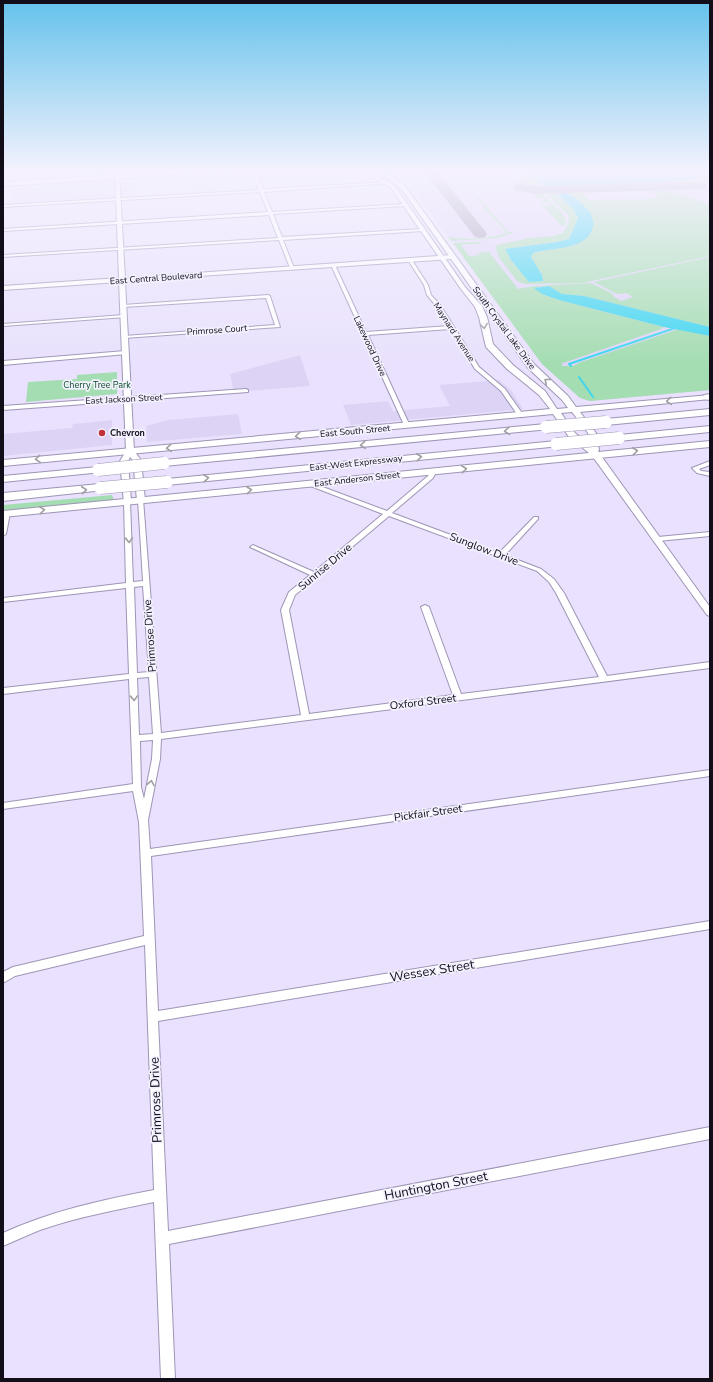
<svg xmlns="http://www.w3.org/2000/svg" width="713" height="1382" font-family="'Nunito Sans',sans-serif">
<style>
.built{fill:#ddd4f5}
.green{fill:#a4ddb1;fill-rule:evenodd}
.water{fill:#3ed6ef}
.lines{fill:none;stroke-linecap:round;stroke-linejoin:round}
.stream{stroke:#3ed6ef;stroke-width:2}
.taxiway{fill:#a29bb2;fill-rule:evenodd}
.minor-casing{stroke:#9e95b5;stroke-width:2}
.tertiary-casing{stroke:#9e95b5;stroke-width:2}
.secondary-casing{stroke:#9e95b5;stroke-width:2}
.motorway-casing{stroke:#9e95b5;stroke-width:2}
.minor{fill:#fff;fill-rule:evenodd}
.tertiary{fill:#fff;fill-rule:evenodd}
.secondary{fill:#fff;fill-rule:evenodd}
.motorway{fill:#fff;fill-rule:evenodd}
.motorway-bridge-casing{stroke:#9e95b5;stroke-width:13;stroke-linecap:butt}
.motorway-bridge{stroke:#fff;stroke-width:12}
.oneway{stroke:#a09ea3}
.poi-dot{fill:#c13238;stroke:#f4f1ff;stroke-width:1.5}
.labels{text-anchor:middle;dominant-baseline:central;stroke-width:3.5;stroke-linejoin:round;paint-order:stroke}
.far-street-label{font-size:9px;fill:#110d19;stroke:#f4f1ff}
.far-park-label{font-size:9px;fill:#054b23;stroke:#f4f1ff}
.far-poi-label{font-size:9px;font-weight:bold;fill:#110d19;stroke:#f4f1ff;text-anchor:start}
.street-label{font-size:11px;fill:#110d19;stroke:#f4f1ff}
.near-street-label{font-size:13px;fill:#110d19;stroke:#f4f1ff}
</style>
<rect width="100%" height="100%" fill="#e9e1fd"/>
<path class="built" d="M221,171L394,172L209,183L211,192L190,193L188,184L135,187V196L125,197L11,203L13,194H3V184Z
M400,171H710V390L590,401L580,398L542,364Z
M300,355L310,386L234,392L230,374Z
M499,380L511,390L523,409L351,425L343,405L388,401L393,411L450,406L439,385Z
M238,414L242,434L147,442L146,426L168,420Z
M112,420V445L3,456V434L72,428L73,424Z"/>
<path class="green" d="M525,171L526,173L524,175L533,177L545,186L683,181L710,175V181L695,185L662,186L533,188L524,185L511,172Z
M654,190C668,187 695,200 710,205V256L582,283L525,284L517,281L498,256L496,248L497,245L530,238L554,236L563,233L569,222L568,215L546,194V192H579L583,193L589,200L648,199L657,197ZM560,193L569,194L576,199L585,239L575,245L533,253L531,257L542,275L543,281L529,282L511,260L505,249L557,242L569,239L578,219L573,209L557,195Z
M541,192L563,214L566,222L563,227L543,206L551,205L549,203H543L540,201L546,200L543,198H537L534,195L536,193Z
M481,197L479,198L508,232H512L513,233L496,238L451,241L448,237C466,240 489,239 507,233L476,198Z
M477,242L484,243L461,245L469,256L482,255L477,253L489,252L518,289L535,286L591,283L613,294V296L621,301L633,297L626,293L617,294L594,282L710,257V327L584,296L562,294L549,286L536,287L542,294L559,300L664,327L661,329L566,362L562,363V366H573L581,362L679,329L710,336V390L590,401L580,398L542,364L453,243Z
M117,372V394L26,402L28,382L77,379V375Z
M112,495L114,500L3,511V505Z"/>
<path class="water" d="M525,171H710V175L683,181L545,186L533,177L523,176L526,173Z
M566,193C574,195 582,204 588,210C592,215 594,220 593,227C588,251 550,247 533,253L531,257L542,275L543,281L529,282L511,260L505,249L557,242L569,239L578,218L573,209L557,194Z
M549,286L562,294L584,296L710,327V336L664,327L559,300L542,294L534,288Z"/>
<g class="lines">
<path class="stream" d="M571,366L569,364L678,327
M579,377L593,397"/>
<path class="taxiway" d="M424,171H437L485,231L487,234L485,237L480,238L475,237Z
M701,182L705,183L707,186L705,189L534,194L515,190L513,187L515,184L519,183L534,186Z"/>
<g class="minor-casing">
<path id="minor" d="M252,171H256L263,189L389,182L391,183L264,192L272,212L405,204L407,205L405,206L273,214L282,237L423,229L425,230L423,231L283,240L294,268L292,269L290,268L279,240L3,257V255L278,238L269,215L3,231V229L268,212L260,192L3,207V205L259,190Z
M408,259L412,260L428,285L431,295L441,306L479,367L505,389L524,416L523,417H519L501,391L475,369L450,329L368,335L410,426L405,427L331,265L333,264L335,265L366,332L449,326L437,307L427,295L424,285L408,260Z
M268,295L270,296L280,327L124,338L122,337L124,336L275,325L266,298L123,307L121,306L123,305Z
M124,315H126V317L3,326V324Z
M125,351L127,352V354L3,365V361Z
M246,389L248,390V392L3,410V406Z
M710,461V465L699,469L701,471L710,472V476L697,473L692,468Z
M433,470L436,472L433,478L392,513L499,553L534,517H538V519L505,555L541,569L554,579L564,593L607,676L710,662V668L161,739L160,759L148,820L150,849L710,770V776L151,856L158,1011L710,921V929L158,1021L168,1231L710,1127V1139L169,1244L175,1379H161L154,1202C116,1210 77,1217 40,1230C27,1235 15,1241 3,1246V1233C51,1211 102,1200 154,1190L145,945L15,976L3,983V972L13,967L144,936L139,822L133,791L3,809V803L133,784L129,679L3,694V688L129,674L126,588L3,602V598L126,583L124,501L127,499L130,501L133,582L143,581L138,500L141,498L143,499L161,733L301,715L281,610L289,592L310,575L250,547L253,545L255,546L314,572L383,514L308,485V483H312L387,511L428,476L431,471ZM389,516L537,571L549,582L556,593L599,677L461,694L429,607L425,605L421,607L453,695L309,714L289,610L295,595ZM143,586L149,672L137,673L134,587ZM149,677L153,734L139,735L137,678ZM153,740L152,759L144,799L141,787L140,741Z
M7,511L10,513L6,534L3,536L4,513Z
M710,532V536L658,541L655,539L658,537Z"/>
</g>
<g class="tertiary-casing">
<path id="tertiary" d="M115,171H119L125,278L452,255L455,257L452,259L125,281L134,451L141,460L145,500L141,502L137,500L133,460L130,457L128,461L131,501L127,503H124L120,461L126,451L119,282L3,290V286L119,278Z
M593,453H599L710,607V616L707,615L593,457Z"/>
</g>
<g class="secondary-casing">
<path id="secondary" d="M179,171H232L3,186V182Z
M358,171C372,171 383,179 395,186L465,287L482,306L487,317L493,344L513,365L545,391L557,409L568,408L562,400L528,368L401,188L387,178V176H391L405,186L534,364L568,396L576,407L710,395V399L580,412L596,433L599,450L598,452L710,441V447L3,517V511L589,453L569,437L553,414L3,466V460L550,409L539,395L507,369L486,347L479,317L475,307L461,289L391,188L376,179ZM572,412L588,433L590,445L575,433L561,413Z"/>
</g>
<g class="motorway-casing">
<path id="motorway" d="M710,394V400L704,399L703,397L704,395Z
M710,409V415L606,425L601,422L606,419Z
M546,424L550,425L551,427L550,429L164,466L160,465L158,463L160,461L164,460Z
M710,426V432L619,441L614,438L619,435Z
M556,441L562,444L560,446L167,485L163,484L161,482L163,480L167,479Z
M98,467L102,468L104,470L102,472L3,482V476Z
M100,484L104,486L106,488L104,490L3,501V493Z"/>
</g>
<use href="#minor" class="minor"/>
<use href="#tertiary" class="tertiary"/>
<use href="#secondary" class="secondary"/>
<use href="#motorway" class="motorway"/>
<g class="motorway-bridge-casing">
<path id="motorway-bridge" d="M546,427L606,422
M556,444L619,438
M98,470L164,463
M100,488L167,482"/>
</g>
<use href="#motorway-bridge" class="motorway-bridge"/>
</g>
<defs><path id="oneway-chevron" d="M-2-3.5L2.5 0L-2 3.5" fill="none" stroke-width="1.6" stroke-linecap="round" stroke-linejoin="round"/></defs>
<g class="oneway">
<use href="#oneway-chevron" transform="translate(484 326) rotate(81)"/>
<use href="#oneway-chevron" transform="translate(547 381) rotate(-141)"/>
<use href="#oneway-chevron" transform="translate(669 401) rotate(175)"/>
<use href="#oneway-chevron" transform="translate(507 431) rotate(175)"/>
<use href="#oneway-chevron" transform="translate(298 436) rotate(175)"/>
<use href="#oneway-chevron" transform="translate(363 445) rotate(175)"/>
<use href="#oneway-chevron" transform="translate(169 448) rotate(175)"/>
<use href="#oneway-chevron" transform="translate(635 451) rotate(-6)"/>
<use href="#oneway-chevron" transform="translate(419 457) rotate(-6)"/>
<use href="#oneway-chevron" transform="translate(38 459) rotate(175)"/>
<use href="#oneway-chevron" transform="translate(464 469) rotate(-6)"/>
<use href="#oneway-chevron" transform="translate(206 478) rotate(-6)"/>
<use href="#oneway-chevron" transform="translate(84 490) rotate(-6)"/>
<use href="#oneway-chevron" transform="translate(249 490) rotate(-6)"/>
<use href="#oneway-chevron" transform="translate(42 510) rotate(-6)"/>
<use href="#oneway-chevron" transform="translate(129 540) rotate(88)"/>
<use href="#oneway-chevron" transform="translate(134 698) rotate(88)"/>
<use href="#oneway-chevron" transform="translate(151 783) rotate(-80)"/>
</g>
<linearGradient id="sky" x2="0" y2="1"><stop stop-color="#64c2eb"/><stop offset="0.47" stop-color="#f5f2fe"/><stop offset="1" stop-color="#f5f2fe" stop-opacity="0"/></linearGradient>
<rect width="713" height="365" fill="url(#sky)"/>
<circle class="poi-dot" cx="102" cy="433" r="4"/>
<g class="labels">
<g class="far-street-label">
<text transform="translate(156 278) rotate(-4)">East Central Boulevard</text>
<text transform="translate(504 328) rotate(54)">South Crystal Lake Drive</text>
<text transform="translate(217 330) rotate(-4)">Primrose Court</text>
<text transform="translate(454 332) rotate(57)">Maynard Avenue</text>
<text transform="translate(370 346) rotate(65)">Lakewood Drive</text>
<text transform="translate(124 399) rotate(-3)">East Jackson Street</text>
<text transform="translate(355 431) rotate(-5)">East South Street</text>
<text transform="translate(356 463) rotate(-6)">East-West Expressway</text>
<text transform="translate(357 479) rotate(-6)">East Anderson Street</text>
</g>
<g class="far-park-label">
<text x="97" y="385">Cherry Tree Park</text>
</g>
<g class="far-poi-label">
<text x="110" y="433">Chevron</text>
</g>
<g class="street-label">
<text transform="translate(484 549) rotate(21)">Sunglow Drive</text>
<text transform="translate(325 567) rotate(-40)">Sunrise Drive</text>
<text transform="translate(150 636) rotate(-94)">Primrose Drive</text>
<text transform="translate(423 702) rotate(-7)">Oxford Street</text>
<text transform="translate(428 813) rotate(-8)">Pickfair Street</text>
</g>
<g class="near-street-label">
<text transform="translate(432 971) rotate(-9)">Wessex Street</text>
<text transform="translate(156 1100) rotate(-92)">Primrose Drive</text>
<text transform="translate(436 1186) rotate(-11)">Huntington Street</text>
</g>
</g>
<rect width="713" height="1382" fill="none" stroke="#110d19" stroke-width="8"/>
</svg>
